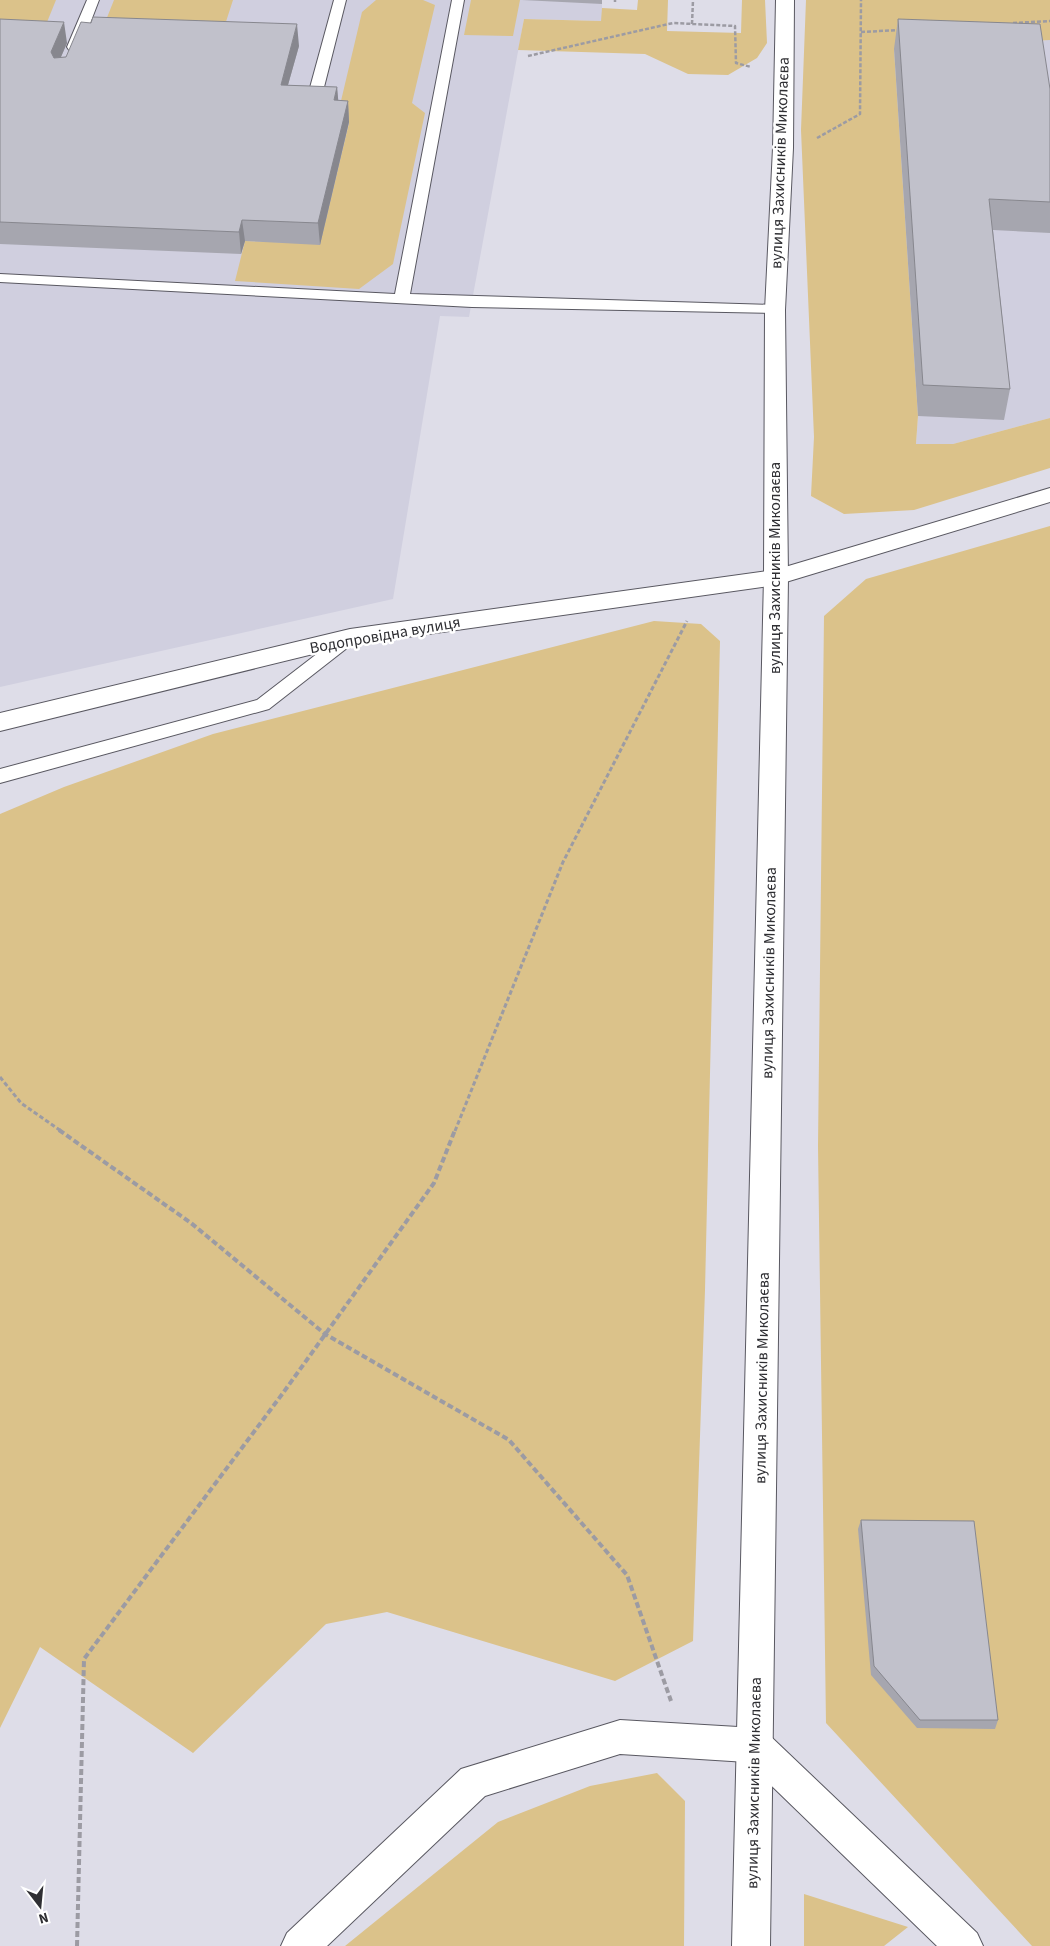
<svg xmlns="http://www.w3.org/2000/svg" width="1050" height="1946" font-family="'Source Sans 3',sans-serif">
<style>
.built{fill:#d0cfdf}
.green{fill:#dbc28a}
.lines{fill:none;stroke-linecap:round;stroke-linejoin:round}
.service-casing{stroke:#595861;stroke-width:2}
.minor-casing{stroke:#595861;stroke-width:2}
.tertiary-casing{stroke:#595861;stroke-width:2}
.path-far2{stroke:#9c9ba3;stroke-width:2.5;stroke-dasharray:4 2;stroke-linecap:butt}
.path-far1{stroke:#9c9ba3;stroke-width:3;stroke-dasharray:4.5 2.5;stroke-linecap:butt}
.path{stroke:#9c9ba3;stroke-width:4;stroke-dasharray:6 3;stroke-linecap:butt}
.service{fill:#fff;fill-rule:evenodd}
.minor{fill:#fff;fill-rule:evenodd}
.tertiary{fill:#fff;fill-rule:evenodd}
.wall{fill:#a6a6af}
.shaded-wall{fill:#87878e}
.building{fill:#c1c1cb;stroke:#87878e}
.labels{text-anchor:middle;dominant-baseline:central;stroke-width:5;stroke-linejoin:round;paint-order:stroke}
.street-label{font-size:16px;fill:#2f2f33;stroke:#fff}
</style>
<rect width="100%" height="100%" fill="#dedde8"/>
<path class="built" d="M0,0H602V21L524,19L469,317L440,316L393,599L0,687Z
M1050,40V418L953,444L916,445L918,416L894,49Z"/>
<path class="green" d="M0,0H56L43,32L0,31Z
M114,0H233L222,34L102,30Z
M376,0H423L435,5L412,103L425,113L393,264L359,289L235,281L245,241L320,244L349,123L336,122L362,12Z
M471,0H520L513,36L464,35Z
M638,0H668L667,31L741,33L742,0H765L767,43L757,58L728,75L688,74L645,54L518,50L524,19L601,21L602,8L637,10Z
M806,0H1050V40L894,49L918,416L916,444H953L1050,418V468L914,510L844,514L811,496L814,437L801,130Z
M1050,526V1946H1032L826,1723L818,1146L824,616L866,579Z
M654,621L701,624L720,641L705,1290L693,1641L615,1681L387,1612L326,1624L193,1753L40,1647L0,1728V814L64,787L213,734Z
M657,1773L685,1801L684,1946H345L498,1822L590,1786Z
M804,1894L908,1927L884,1946H804Z"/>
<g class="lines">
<g class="service-casing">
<path id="service" d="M87,0H99L81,47L74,51L69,50L67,47Z
M334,0H346L322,95L315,99L308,95Z
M452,0H464L410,294L775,305L780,307L783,310L780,313L472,307L0,282V274L395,294Z
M350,631L356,633L359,637L356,641L269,709L0,783V769L257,700L344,633Z"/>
</g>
<g class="minor-casing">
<path id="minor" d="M1050,488V502L776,585L350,645L0,731V713L350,629L775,570Z
M620,1720L755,1728L767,1733L977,1933L983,1946H937L747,1762L620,1754L485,1796L327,1946H281L287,1933L461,1769Z"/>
</g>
<g class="tertiary-casing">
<path id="tertiary" d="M776,0H794L793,148L785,310L788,577L770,1946H732L764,577L765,310L773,148Z"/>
</g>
<path class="path-far2" d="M615,0V2
M1013,23L1050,21
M692,24L693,0
M861,32L900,30
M528,56L673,23L735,26L736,63L751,67
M817,138L860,114L861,0"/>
<path class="path-far1" d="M0,1077L21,1103L61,1131
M455,1131L563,862L687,621"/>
<path class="path" d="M59,1130L191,1223L325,1334L509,1440L627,1575L671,1701
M77,1946L84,1659L283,1393L434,1183L455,1130"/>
<use href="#service" class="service"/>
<use href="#minor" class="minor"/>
<use href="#tertiary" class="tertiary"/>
</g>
<path class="wall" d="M522,0H602V4Z
M0,19L67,43L61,57L299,46L288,85L337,87L338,101H348L349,122L320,245L245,241L241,254L0,244Z
M898,19L1050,89V233L993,230L1010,389L1004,420L918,416L894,49Z
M861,1520L998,1720L995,1729L917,1728L871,1675L858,1529Z"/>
<path class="shaded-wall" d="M64,22L67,43L54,73L51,52Z
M297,24L299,46L282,106L281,85Z
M337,87L339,108L334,100Z
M348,101L349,122L320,245L318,223Z
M242,220L245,241L241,254L239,232Z"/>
<path class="building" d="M93,17L297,24L281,85L337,87L334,100L348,101L318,223L242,220L239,232L0,222V19L64,22L51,52L54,58L66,57L81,22L91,23Z
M898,19L1040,24L1050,89V202L989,199L1010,389L923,385Z
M861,1520L974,1521L998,1720H920L874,1666Z"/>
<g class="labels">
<g class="street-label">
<text transform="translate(780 163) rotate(-88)">вулиця Захисників Миколаєва</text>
<text transform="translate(775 568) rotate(-90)">вулиця Захисників Миколаєва</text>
<text transform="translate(385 635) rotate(-10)">Водопровідна вулиця</text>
<text transform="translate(769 973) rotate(-89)">вулиця Захисників Миколаєва</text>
<text transform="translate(762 1378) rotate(-89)">вулиця Захисників Миколаєва</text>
<text transform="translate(754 1783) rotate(-89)">вулиця Захисників Миколаєва</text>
</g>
</g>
<g transform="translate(40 1906) rotate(164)" stroke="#ffffff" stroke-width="4" paint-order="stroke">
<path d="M0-4L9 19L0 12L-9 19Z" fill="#2f2f33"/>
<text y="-8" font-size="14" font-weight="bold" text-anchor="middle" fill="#2f2f33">N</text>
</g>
</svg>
